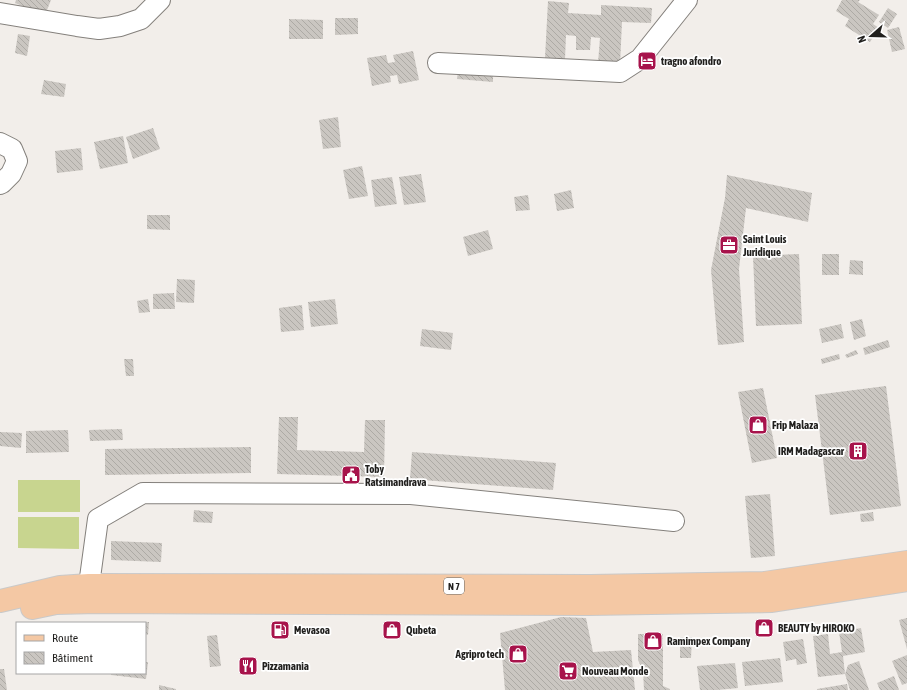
<svg xmlns="http://www.w3.org/2000/svg" width="907" height="690" font-family="'Asap Condensed',sans-serif">
<style>
.pitch{fill:#c8d58f}
.building{fill:url(#building-back-hatch)}
.lines{fill:none;stroke-linecap:round;stroke-linejoin:round}
.minor-casing{stroke:#84807c;stroke-width:22}
.major-casing{stroke:#c9c9c9;stroke-width:24}
.minor{stroke:#fff;stroke-width:20}
.major{stroke:#f4c8a4;stroke-width:22}
.labels{text-anchor:middle;dominant-baseline:central;stroke-width:3.5;stroke-linejoin:round;paint-order:stroke}
.shield{fill:#fff;stroke:#636261;stroke-width:1}
.shield-label{font-size:10px;font-weight:bold;fill:#201f1d}
.poi-label{font-size:11px;font-weight:bold;fill:#201f1d;stroke:#fff;text-anchor:start}
</style>
<defs>
<pattern id="building-back-hatch" width="6" height="6" patternUnits="userSpaceOnUse"><rect width="6" height="6" fill="#cac6c1"/><path d="M-1 5l2 2M0 0l6 6M5-1l2 2" fill="none" stroke="#adaaa5"/></pattern>
</defs>
<rect width="100%" height="100%" fill="#f2eeea"/>
<path class="pitch" d="M18,480H80V512H18Z
M18,517H79V549L18,548Z"/>
<path class="building" d="M16,0H51L45,15L15,3Z
M842,0H860L858,2L879,15L873,24L879,28L870,42L845,26L849,19L836,11Z
M548,1L569,3L568,13L601,15V5L652,8L651,23L622,22L620,65L598,63L600,38L591,37L590,50H576V36L566,35L565,59L545,58Z
M888,8L897,14L888,28L879,22Z
M335,18H358V34L335,35Z
M289,19L323,20V39H289Z
M899,27L905,49L892,52L887,30Z
M18,34L30,36L27,56L15,53Z
M413,51L419,80L399,84L397,75L390,76L391,82L372,86L367,58L386,55L388,63L395,62L393,55Z
M458,71L493,74V82L457,79Z
M44,80L66,84L64,97L41,94Z
M338,117L341,147L323,149L319,120Z
M153,128L160,149L133,159L126,137Z
M123,136L128,163L100,169L94,142Z
M81,148L83,170L57,173L55,151Z
M362,166L368,196L349,199L343,170Z
M421,174L426,202L404,205L399,177Z
M727,175L812,193L808,222L746,208L739,269L744,342L730,344L718,345L711,270L725,198Z
M392,177L397,204L375,207L371,180Z
M571,190L574,208L557,211L554,194Z
M528,195L530,210L516,211L514,197Z
M147,215H170V230L147,229Z
M488,230L493,249L468,256L463,237Z
M799,254L802,324L756,326L753,256Z
M822,254H839V275H822Z
M850,260L863,261V275L849,274Z
M177,279L195,280L194,303L176,302Z
M174,293L175,309H153V294Z
M148,299L150,312L139,313L137,301Z
M335,299L338,324L311,327L308,302Z
M302,305L304,330L281,332L279,308Z
M862,319L866,336L854,340L850,322Z
M841,324L844,338L822,343L819,329Z
M422,329L453,333L451,350L420,346Z
M888,340L890,347L865,355L863,348Z
M856,350L858,354L847,358L845,355Z
M839,354L840,359L822,364L821,359Z
M124,359H133L134,376H126Z
M886,386L901,506L830,515L815,395Z
M763,388L777,458L752,463L738,392Z
M279,417H298L297,450L364,452L365,420H385L384,477L277,474Z
M122,429L123,440L90,441L89,430Z
M68,430L69,452L26,453V431Z
M0,432L22,433L21,448L0,446Z
M251,447V473L105,475V449Z
M412,452L556,463L553,490L410,479Z
M770,494L775,556L751,558L745,496Z
M194,510L213,512L212,523L193,522Z
M873,512L874,521L861,522L860,514Z
M111,541L162,543L161,562L111,560Z
M561,617L586,618L593,652L631,650L635,690H505L500,633Z
M907,618V649L899,620Z
M145,622H149L148,635L145,634Z
M861,628L865,652L843,656L845,674L818,677L813,636L828,634L830,654L842,652L839,632Z
M638,634H663V686L670,689V690H644L643,671L638,660Z
M217,635L221,666L210,667L207,636Z
M680,637H692L691,658H680Z
M803,639L807,663L797,665L796,659L786,661L783,642Z
M907,655V683L902,685L892,661Z
M780,658L783,682L745,686L742,662Z
M859,661L869,690H850L845,674L848,665Z
M145,662H148L146,679L111,675V673H145Z
M735,663L738,688L717,690H700L697,666Z
M0,669H4L7,690H0Z
M894,676L899,690H880L877,683Z
M847,684L848,690H817V689Z
M159,685L176,689V690H159Z"/>
<g class="lines">
<g class="minor-casing">
<path id="minor" d="M0,13L77,26L99,29L120,26L141,19L160,0
M438,63L620,72L640,59L687,0
M0,143L12,149L17,161L11,174L2,183L0,184
M89,585L98,519L143,493L411,494L674,521"/>
</g>
<g class="major-casing">
<path id="major" d="M0,601L60,587L89,585L590,586L764,583L907,562
M32,608L56,603L97,602L588,604L772,601L907,580"/>
</g>
<use href="#minor" class="minor"/>
<use href="#major" class="major"/>
</g>
<defs>
<g id="hotel-square" transform="scale(1)"><rect x="-9" y="-9" width="18" height="18" rx="4" fill="#a7134b" stroke="#fff"/><path d="M-6-4.5h1.5V1H6V5H4.5V3h-9V5H-6ZM-4 0a1.8 1.8 0 1 1 3.6 0ZM.5 0V-2.5h3Q6-2.5 6 0Z" fill="#fff"/></g>
<g id="office-square" transform="scale(1)"><rect x="-9" y="-9" width="18" height="18" rx="4" fill="#a7134b" stroke="#fff"/><path d="M-6-3h4V-5.5h4V-3h4V5H-6ZM-1-4.5V-3h2v-1.5ZM-6 0V1H6V0Z" fill="#fff"/></g>
<g id="shop-square" transform="scale(1)"><rect x="-9" y="-9" width="18" height="18" rx="4" fill="#a7134b" stroke="#fff"/><path d="M-5-2.5h2.3a2.7 3.5 0 0 1 5.4 0H5L5.5 6h-11ZM-1.5-2.5h3a1.5 2.3 0 0 0-3 0Z" fill="#fff"/></g>
<g id="building-square" transform="scale(1)"><rect x="-9" y="-9" width="18" height="18" rx="4" fill="#a7134b" stroke="#fff"/><path d="M-4-6H4V6H1V3H-1V6H-4ZM-2.5-4.3h1.7v1.8h-1.7ZM.8-4.3h1.7v1.8H.8ZM-2.5-1h1.7V.8h-1.7ZM.8-1h1.7V.8H.8Z" fill="#fff"/></g>
<g id="civic-square" transform="scale(1)"><rect x="-9" y="-9" width="18" height="18" rx="4" fill="#a7134b" stroke="#fff"/><path d="M-.6-6.5H3V-4.5H.6V-3L4-1V1h2V6H-6V1h2V-1L-.6-3ZM-1.2 2.5V6h2.4V2.5Z" fill="#fff"/></g>
<g id="fuel-square" transform="scale(1)"><rect x="-9" y="-9" width="18" height="18" rx="4" fill="#a7134b" stroke="#fff"/><path d="M-5.5-6h7V0h2V4h1.3V-2.5L3-4.5l.8-.8L6-3V5H2.5V1h-1V6h-7ZM-4.2-4.7v3.2H.2V-4.7Z" fill="#fff"/></g>
<g id="restaurant-square" transform="scale(1)"><rect x="-9" y="-9" width="18" height="18" rx="4" fill="#a7134b" stroke="#fff"/><path d="M-5-6h1v4h1v-4h1v4h1v-4h1v5L-1.5 .5V6h-2V.5L-5-1ZM5-6V6H3V1.5H1.5Q1.5-4 5-6Z" fill="#fff"/></g>
<g id="supermarket-square" transform="scale(1)"><rect x="-9" y="-9" width="18" height="18" rx="4" fill="#a7134b" stroke="#fff"/><path d="M-6-5.5h2.5l.6 2H6L4.5 2H-2.5L-4.4-4H-6ZM-1.5 3.2a1.3 1.3 0 1 0 .1 0ZM3 3.2a1.3 1.3 0 1 0 .1 0Z" fill="#fff"/></g>
</defs>
<g fill-rule="evenodd">
<use href="#hotel-square" x="647" y="61"/>
<use href="#office-square" x="729" y="245"/>
<use href="#shop-square" x="758" y="425"/>
<use href="#building-square" x="858" y="451"/>
<use href="#civic-square" x="351" y="475"/>
<use href="#shop-square" x="764" y="628"/>
<use href="#fuel-square" x="280" y="630"/>
<use href="#shop-square" x="392" y="630"/>
<use href="#shop-square" x="653" y="641"/>
<use href="#shop-square" x="518" y="654"/>
<use href="#restaurant-square" x="248" y="666"/>
<use href="#supermarket-square" x="568" y="671"/>
</g>
<g class="labels">
<rect class="shield" x="444" y="578" width="20" height="16" rx="3"/>
<g class="shield-label">
<text x="454" y="586">N 7</text>
</g>
<g class="poi-label">
<text x="661" y="61">tragno afondro</text>
<text x="743" y="239">Saint Louis<tspan x="743" dy="13">Juridique</tspan></text>
<text x="772" y="425">Frip Malaza</text>
<text x="844" y="451" text-anchor="end">IRM Madagascar</text>
<text x="365" y="469">Toby<tspan x="365" dy="13">Ratsimandrava</tspan></text>
<text x="778" y="628">BEAUTY by HIROKO</text>
<text x="294" y="630">Mevasoa</text>
<text x="406" y="630">Qubeta</text>
<text x="667" y="641">Ramimpex Company</text>
<text x="504" y="654" text-anchor="end">Agripro tech</text>
<text x="262" y="666">Pizzamania</text>
<text x="582" y="671">Nouveau Monde</text>
</g>
</g>
<rect x="16" y="622" width="130" height="52" fill="#ffffff" stroke="#a6a5a5"/>
<rect x="24" y="635" width="20" height="6" fill="#f4c8a4" stroke="#a6a5a5"/>
<text x="52" y="642" font-size="12" fill="#201f1d">Route</text>
<rect x="24" y="652" width="20" height="12" fill="url(#building-back-hatch)" stroke="#a6a5a5"/>
<text x="52" y="662" font-size="12" fill="#201f1d">Bâtiment</text>
<g transform="translate(871 36) rotate(250)" stroke="#ffffff" stroke-width="3" paint-order="stroke">
<path d="M0-3L7 15L0 10L-7 15Z" fill="#201f1d"/>
<text y="-6" font-size="11" font-weight="bold" text-anchor="middle" fill="#201f1d">N</text>
</g>
</svg>
